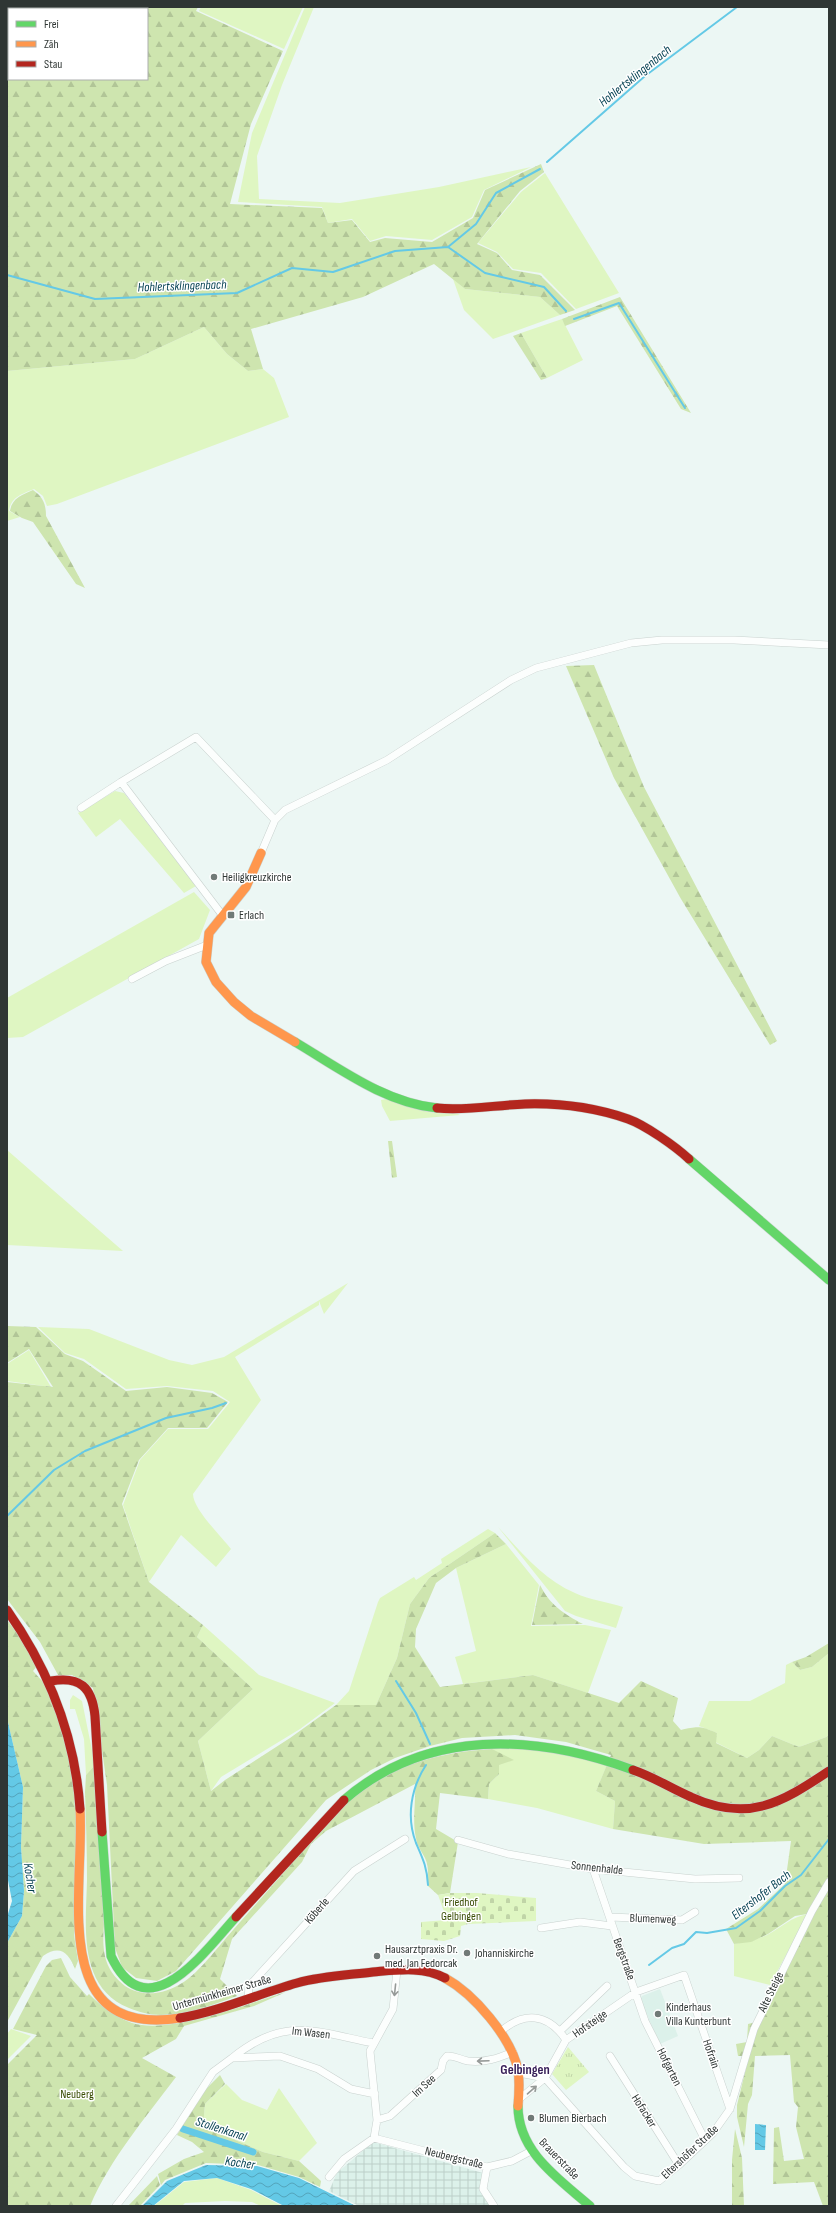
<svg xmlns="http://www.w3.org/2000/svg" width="836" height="2213" font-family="'Sofia Sans Condensed',sans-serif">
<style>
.built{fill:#dcf1ea}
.industrial{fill:url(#industrial-grid)}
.grass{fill:#dff6c2}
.forest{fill:url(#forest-firs);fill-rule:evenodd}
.cemetery{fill:url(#cemetery-stones)}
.park{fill:url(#park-tufts)}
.water{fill:url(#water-waves)}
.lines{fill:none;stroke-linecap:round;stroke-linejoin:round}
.stream{stroke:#64c9e6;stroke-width:2}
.canal{stroke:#64c9e6;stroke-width:7}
.street-casing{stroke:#c9d2cf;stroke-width:8}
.fast-casing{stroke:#c9d2cf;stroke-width:10}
.slow-casing{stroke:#c9d2cf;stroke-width:10}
.jam-casing{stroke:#c9d2cf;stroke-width:10}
.street{stroke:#fcfefd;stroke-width:7}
.fast{stroke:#63d668;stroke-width:9}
.slow{stroke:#ff974d;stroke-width:9}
.jam{stroke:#b3261e;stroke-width:9}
.oneway{stroke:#969a98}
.poi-dot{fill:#717a77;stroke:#fff;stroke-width:1.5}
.labels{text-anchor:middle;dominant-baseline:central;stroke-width:3;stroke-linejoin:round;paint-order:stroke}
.poi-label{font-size:12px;fill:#2f3634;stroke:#fff;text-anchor:start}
.street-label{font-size:12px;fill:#2f3634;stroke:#fff}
.park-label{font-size:12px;fill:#3b4e06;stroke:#fff}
.water-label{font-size:13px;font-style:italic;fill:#023e50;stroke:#fff}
.quarter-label{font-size:14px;font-weight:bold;fill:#371f58;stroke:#fff}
</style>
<defs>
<pattern id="industrial-grid" width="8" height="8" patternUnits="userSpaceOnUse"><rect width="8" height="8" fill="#dcf1ea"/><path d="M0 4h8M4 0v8" fill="none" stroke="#bdcfc9"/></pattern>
<pattern id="forest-firs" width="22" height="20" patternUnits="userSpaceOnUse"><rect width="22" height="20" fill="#cee5af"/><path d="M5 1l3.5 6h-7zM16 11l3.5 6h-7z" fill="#b1c597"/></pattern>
<pattern id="cemetery-stones" width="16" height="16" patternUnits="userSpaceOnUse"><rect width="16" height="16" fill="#dff6c2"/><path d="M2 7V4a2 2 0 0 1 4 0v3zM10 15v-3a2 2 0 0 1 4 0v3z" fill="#c0d4a7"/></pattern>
<pattern id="park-tufts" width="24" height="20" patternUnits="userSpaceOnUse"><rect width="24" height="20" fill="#dff6c2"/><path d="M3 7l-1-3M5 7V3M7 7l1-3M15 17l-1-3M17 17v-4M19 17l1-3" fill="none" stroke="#c0d4a7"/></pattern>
<pattern id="water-waves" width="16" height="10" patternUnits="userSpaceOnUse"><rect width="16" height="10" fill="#64c9e6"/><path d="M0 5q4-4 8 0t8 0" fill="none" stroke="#53a4bb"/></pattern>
</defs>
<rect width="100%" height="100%" fill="#ecf7f4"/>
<path class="built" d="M660,1989L678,2036L660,2044L640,1999L642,1996Z"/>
<path class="industrial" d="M373,2142L483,2173L482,2193L491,2206H359L329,2191L337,2173Z"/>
<path class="grass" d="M201,7H303L284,49L199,11Z
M305,7H314L282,85L257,156L259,199L340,203L439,187L531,167L484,190L472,217L432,240L386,236L370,241L352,219L328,223L322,207L238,202L252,133Z
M545,173L619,293L576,309L541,273L513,269L497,252L478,243L521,192Z
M453,279L465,289L540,297L560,315L493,339L464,310Z
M562,319L583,360L547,378L521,333Z
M204,327L227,354L248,371L263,369L274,378L289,417L57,504L47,506L43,496L34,489C22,494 11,497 9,511L20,517L7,521V371L135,359Z
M115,791L124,793L196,886L184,893L120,819L96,837L78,813Z
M194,892L210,910L199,939L23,1037L7,1038V998Z
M386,1099C402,1104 419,1111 435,1113C444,1114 452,1111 460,1115L390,1121L382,1106L381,1100Z
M7,1150L123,1251L7,1245Z
M348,1283L324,1314L319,1301V1305L235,1357L261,1400L193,1494C193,1509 221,1536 231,1549L216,1567L181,1535L149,1582L123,1505L140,1460L168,1429H208L230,1402L213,1391L167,1386L126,1389L84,1359L65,1353L38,1327L89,1329L169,1360L192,1365L224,1357Z
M29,1350L51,1387L7,1381V1364Z
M498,1527C522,1553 543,1579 575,1593C590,1600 608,1602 623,1607L616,1628L576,1616L565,1611Z
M488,1529L495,1533L429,1578L410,1604L397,1658L376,1705H336L349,1691L378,1602L380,1598L414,1577L416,1580L442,1563L441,1559Z
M506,1544L539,1585L531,1626L585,1625L611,1630L588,1693L533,1675L463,1684L455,1657L476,1651L456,1568Z
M203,1625L259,1675L335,1703L300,1729L221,1777L211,1791L198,1741L253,1689L197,1637Z
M829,1653V1736L799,1747L772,1736L759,1750L747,1758L715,1742L717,1733L699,1726L709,1701H750L785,1683L786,1665L792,1662L800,1670L812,1667Z
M73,1695L82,1701L95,1765L86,1775L84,1739L75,1709H70V1700Z
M519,1748L561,1753L607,1765L596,1791L615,1801L613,1829L537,1808L488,1799L489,1784L499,1774L492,1749Z
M808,1914L770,1985L734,1976V1944C746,1942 756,1940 767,1935C782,1927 791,1917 808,1914Z
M11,2029L31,2036L7,2060V2034Z
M226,2084L242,2100L267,2110L279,2088L317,2143L299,2161L263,2152L203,2126L205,2104Z
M217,2178L251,2190L282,2206H261L252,2202L225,2201L185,2203L182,2206H154L184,2182Z"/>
<path class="forest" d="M7,7H198L196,11L283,51L251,124L230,204L322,208L328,223L352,220L370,242L385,238L432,242L473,218L485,190L541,164L544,172L520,191L477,244L497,253L512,270L540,275L575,310L560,315L540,297L465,289L434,264L363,297L251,329L263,369L248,371L227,354L204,327L135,359L7,371ZM9,9H147V79H9Z
M620,297L691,413L681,409L617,306L565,326L562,319Z
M521,333L547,378L541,380L513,336Z
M33,490C43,497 46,504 46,516L85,588L76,584L33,522L22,518L10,511C12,498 22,495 33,490Z
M594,665L644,787L777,1041L770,1045L681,899L614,778L566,666Z
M388,1141H392L397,1177L392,1178Z
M7,1326L36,1327L65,1354L83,1361L126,1391L167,1387L212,1393L228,1402L207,1428H168L139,1460L122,1504L149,1582L203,1625L197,1637L253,1689L198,1741L211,1791L225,1780L290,1738L336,1705H376L397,1658L410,1604L429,1578L495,1533L506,1544L456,1568L436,1583L416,1629L415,1647L440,1687L533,1675L619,1703L641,1681L678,1698L673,1721L681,1730C698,1726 701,1726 717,1733L716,1743L747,1758L759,1750L772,1736L799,1747L829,1736V2206H823L814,2182L773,2184L774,2128L779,2127L784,2161L804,2159L796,2127L798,2107L794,2102L790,2055L755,2056L752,2095L748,2104L744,2147L737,2117V2105L749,2056H738L736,2044L747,2042L748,2024L756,2022L813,1913L795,1916L768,1934L751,1942L734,1944L726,1929L758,1909L785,1884L791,1841L704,1844L613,1829L615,1801L596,1791L611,1755L566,1742L515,1735L462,1738L430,1746L395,1758L371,1770L326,1800L176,1971L157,1981L136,1978L122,1967L115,1948L107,1785L93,1688L72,1675H58L40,1642L7,1599V1382L53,1387L29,1349L7,1363Z
M540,1585C550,1605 564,1614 583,1624L532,1625Z
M7,1620L21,1638L37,1666L33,1671L45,1684L61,1726L73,1778L76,1823L74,1935L78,1961L75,1969C69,1953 60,1944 43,1956L7,2022V1943L22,1916L24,1891L21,1847L23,1787L7,1718Z
M829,1643V1653L812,1667L800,1670L792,1662L806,1657Z
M492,1749L514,1760L499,1765V1774L489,1784L488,1799L440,1793L436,1829L458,1842L450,1893L438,1895L428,1886C428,1877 429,1866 425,1858C421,1850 417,1846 416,1838C412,1820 416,1802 415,1784L326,1831L311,1844L302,1862L232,1939L220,1979L237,1996C212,2005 187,2015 161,2015C149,2015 139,2012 129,2008C77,1987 86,1925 87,1880C87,1851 86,1821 85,1792L86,1775L95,1765L104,1924C102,1949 103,1969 125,1986C143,1998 165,1994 182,1983C195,1976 216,1950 226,1938C252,1908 279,1879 304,1849C316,1835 328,1818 342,1805C384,1768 436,1752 492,1749Z
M61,1958L70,1977L87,1996L89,1994C102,2007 115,2017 132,2023C170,2035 247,2004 286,1992L254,2006L184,2026L176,2039L142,2058L176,2077C146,2117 110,2159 90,2206H7V2065L37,2035L13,2029L46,1966L52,1960Z
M220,2075L225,2084L205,2104L203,2126L263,2152L299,2161L321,2181L320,2187L299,2177L258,2165L206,2163L165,2180L161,2185L158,2174L184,2159L204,2152L192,2142L177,2135L203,2092Z
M735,2129L742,2158L744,2206H732V2160Z
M157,2176L160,2185L140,2206H128Z"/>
<path class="cemetery" d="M450,1893H477L536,1898V1921L468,1924L461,1926L460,1936L444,1941L421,1939V1922L447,1920L438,1895Z"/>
<path class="park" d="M568,2047L589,2072L566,2090L552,2074Z"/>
<path class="water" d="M7,1718L23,1787L21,1847L24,1891L22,1916L7,1943V1917L12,1901L7,1875Z
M755,2124L766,2125L765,2150H755Z
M206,2165L257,2166L299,2178L356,2206H284L251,2189L217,2178L184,2181L153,2206H142L167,2181Z"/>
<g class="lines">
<path class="stream" d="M547,162L645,76L737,7
M448,247L485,273L544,287L566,311
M7,275L95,299L237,293L292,268L333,272L395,251L448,247L476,224L496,193L540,169
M574,319L619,303L685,408
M7,1516L54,1470L85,1451L166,1418L212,1408L226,1403
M396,1681L416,1713L430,1744
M426,1765C411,1788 406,1817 416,1843C423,1859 427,1867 428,1885
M649,1965L672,1948L684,1944L696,1932L707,1933L736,1928L760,1911L785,1886L801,1875L829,1839"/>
<path class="canal" d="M183,2129L253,2152"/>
<g class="street-casing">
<path id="street" d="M81,808L121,782
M261,853L275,820L285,810L387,760L511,680L536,668L631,643L662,640H734L829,645
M223,916L121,782L196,737L275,820
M132,979L166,961L207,945
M458,1840L508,1854L593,1869L695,1879L739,1878
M593,1869L645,2021L705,2140
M610,1917L682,1920L695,1912
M541,1928L580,1922L612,1926
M248,1999L249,1986L354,1871L405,1839
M560,2031L607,1986
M500,2032C524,2011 548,2013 566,2040
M610,2056L679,2165
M232,2058C284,2016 313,2031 373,2043
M519,2073L545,2078L624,2167L635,2176L659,2181L679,2165L713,2133L730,2109L754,2029L812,1911L829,1882
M518,2100L545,2078L566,2040L636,1992L684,1975L730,2109
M377,2120L390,2116L441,2070L443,2061L447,2056C455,2055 460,2060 468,2061C485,2063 498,2058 513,2052
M374,2138L487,2167L512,2161L533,2150
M487,2167L483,2189L494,2206
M329,2177L344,2159L374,2138L377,2120L370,2051L393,2009L397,1970
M116,2206L176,2129L213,2072L232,2058L280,2056L318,2069L351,2089L375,2094"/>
</g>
<g class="fast-casing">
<path id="fast" d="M295,1042C339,1068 385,1103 437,1108
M689,1159L829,1280
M344,1800C427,1728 535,1734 633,1770
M102,1832L111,1956C147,2033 205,1951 236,1917
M518,2106C518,2152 559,2179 590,2206"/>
</g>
<g class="slow-casing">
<path id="slow" d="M261,853L246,887L209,933L206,962L216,982L234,1002L251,1016L295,1042
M80,1809C85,1889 46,2039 180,2018
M445,1978C474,1994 511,2037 518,2070C520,2082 519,2094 518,2106"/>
</g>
<g class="jam-casing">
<path id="jam" d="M437,1108C467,1111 495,1105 525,1104C559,1103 596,1108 628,1119C645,1125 675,1146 689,1159
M7,1610C49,1670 75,1735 80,1809
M51,1681C80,1676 92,1687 95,1716L102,1832
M633,1770C654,1777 672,1789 691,1797C748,1823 781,1803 829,1771
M236,1917L344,1800
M180,2018C221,2011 258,1994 297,1983C322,1976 348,1975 373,1972C397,1970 423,1966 445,1978"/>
</g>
<use href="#street" class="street"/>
<use href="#fast" class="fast"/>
<use href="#slow" class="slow"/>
<use href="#jam" class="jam"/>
</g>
<defs><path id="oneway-shaft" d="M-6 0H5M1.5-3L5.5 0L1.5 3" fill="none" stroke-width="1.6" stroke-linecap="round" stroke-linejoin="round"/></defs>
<g class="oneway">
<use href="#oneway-shaft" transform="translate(395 1990) rotate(96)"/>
<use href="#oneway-shaft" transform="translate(483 2061) rotate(178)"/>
<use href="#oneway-shaft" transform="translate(532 2090) rotate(-41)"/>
</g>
<g class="poi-dot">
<circle cx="214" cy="877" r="4"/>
<rect x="227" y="911" width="8" height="8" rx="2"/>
<circle cx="467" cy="1953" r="4"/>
<circle cx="377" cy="1956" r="4"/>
<circle cx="658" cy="2014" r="4"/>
<circle cx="531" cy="2118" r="4"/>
</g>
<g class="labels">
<g class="poi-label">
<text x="222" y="877">Heiligkreuzkirche</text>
<text x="239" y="915">Erlach</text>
<text x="385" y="1949">Hausarztpraxis Dr.<tspan x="385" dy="14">med. Jan Fedorcak</tspan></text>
<text x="475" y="1953">Johanniskirche</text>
<text x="666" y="2007">Kinderhaus<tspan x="666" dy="14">Villa Kunterbunt</tspan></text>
<text x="539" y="2118">Blumen Bierbach</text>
</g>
<g class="street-label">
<text transform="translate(597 1868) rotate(6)">Sonnenhalde</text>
<text transform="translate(317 1911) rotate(-49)">Köberle</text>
<text transform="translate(653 1919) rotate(2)">Blumenweg</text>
<text transform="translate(624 1959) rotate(70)">Bergstraße</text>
<text transform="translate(771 1992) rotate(-64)">Alte Steige</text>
<text transform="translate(222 1993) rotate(-16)">Untermünkheimer Straße</text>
<text transform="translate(590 2024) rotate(-35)">Hofsteige</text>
<text transform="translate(311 2033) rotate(6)">Im Wasen</text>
<text transform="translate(711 2054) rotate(71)">Hofrain</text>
<text transform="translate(669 2067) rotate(63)">Hofgarten</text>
<text transform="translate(424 2086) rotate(-42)">Im See</text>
<text transform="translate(644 2111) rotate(58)">Hofacker</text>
<text transform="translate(690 2152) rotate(-43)">Eltershöfer Straße</text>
<text transform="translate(454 2158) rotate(14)">Neubergstraße</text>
<text transform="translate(559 2159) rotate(46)">Brauerstraße</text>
</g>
<g class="park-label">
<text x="461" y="1902">Friedhof<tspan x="461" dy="14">Gelbingen</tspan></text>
<text x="77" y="2094">Neuberg</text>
</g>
<g class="water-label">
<text transform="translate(635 76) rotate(-39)">Hohlertsklingenbach</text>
<text transform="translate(182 286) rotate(-2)">Hohlertsklingenbach</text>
<text transform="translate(30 1878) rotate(81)">Kocher</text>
<text transform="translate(761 1895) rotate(-38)">Eltershofer Bach</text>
<text transform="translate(221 2129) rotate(18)">Stollenkanal</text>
<text transform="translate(240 2163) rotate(8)">Kocher</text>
</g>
<g class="quarter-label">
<text x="525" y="2069">Gelbingen</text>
</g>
</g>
<rect width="836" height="2213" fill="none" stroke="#2f3634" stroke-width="16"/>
<rect x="8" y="8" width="140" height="72" fill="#ffffff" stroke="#acafae"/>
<rect x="16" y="21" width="20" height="6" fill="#63d668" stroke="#acafae"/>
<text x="44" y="28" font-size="12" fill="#2f3634">Frei</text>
<rect x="16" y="41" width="20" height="6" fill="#ff974d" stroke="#acafae"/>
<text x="44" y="48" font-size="12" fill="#2f3634">Zäh</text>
<rect x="16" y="61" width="20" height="6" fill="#b3261e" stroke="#acafae"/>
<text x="44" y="68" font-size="12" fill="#2f3634">Stau</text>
</svg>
